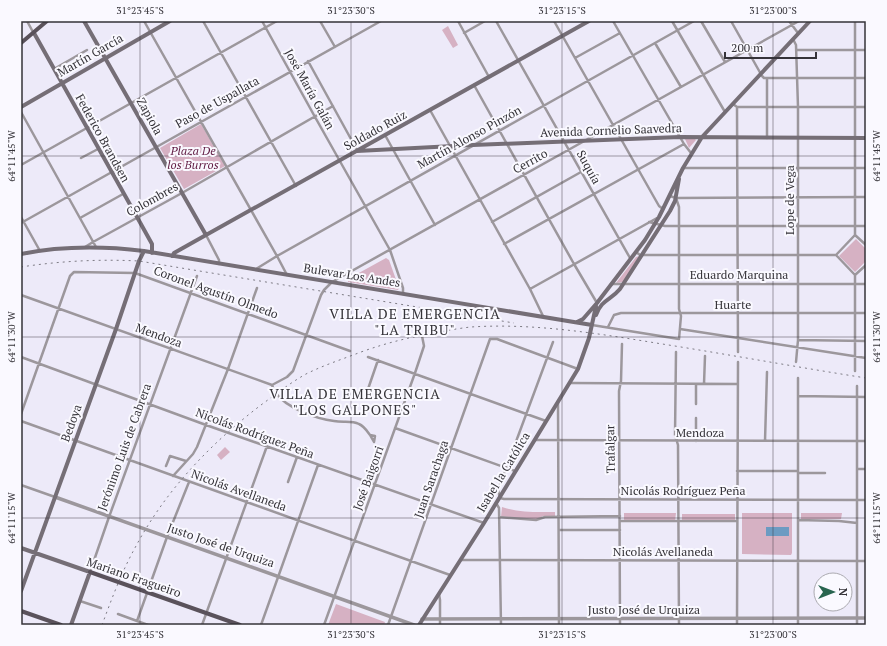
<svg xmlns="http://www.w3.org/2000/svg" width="887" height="646" font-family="'PT Serif',serif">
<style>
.green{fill:#d6b1c3}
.water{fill:#6c9bc2}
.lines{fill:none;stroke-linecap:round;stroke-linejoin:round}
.minor{stroke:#9c979c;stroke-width:2.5}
.tertiary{stroke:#9c979c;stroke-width:3.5}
.secondary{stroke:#756e76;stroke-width:4}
.primary{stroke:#5a525b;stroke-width:4}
.rail{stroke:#7d7b84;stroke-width:1;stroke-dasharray:2 4;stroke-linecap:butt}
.ticks{fill:none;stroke:#353339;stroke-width:1;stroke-opacity:0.45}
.labels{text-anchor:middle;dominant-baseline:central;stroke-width:4;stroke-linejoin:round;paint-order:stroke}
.street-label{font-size:12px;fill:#353339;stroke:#faf9ff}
.park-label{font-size:12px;font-style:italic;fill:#621e45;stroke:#faf9ff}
.quarter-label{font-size:14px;letter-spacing:1px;fill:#353339;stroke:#faf9ff}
.neatline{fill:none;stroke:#353339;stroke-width:1.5}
.ticks-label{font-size:10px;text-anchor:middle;fill:#353339}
</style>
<rect width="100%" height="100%" fill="#edeaf9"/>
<path class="green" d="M448,26L458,45L453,48L442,30Z
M201,124L225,166L184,189L160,148Z
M685,139H695L696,140L689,148Z
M856,239L866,249V261L855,272L839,256Z
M639,256L624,282L616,283L636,257Z
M386,258L389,260L399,288L398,290L348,282V279Z
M225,447L230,452L221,460L217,455Z
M502,507C519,513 537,512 555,512V517L543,516L536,520L501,517Z
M624,513H676L675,521H624Z
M742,513H792V553L791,555L742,554Z
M801,513H842L841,519H801Z
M682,514H735V521H682Z
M336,604L385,622L384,625H328Z"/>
<path class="water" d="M766,527H789V536H766Z"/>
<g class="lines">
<path class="minor" d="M27,21L33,32
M144,21L277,256L287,275
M203,21L296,186
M262,21L315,117L390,250L403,288V294
M320,21L335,47
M458,21L489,77
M496,21L630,258
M554,21L659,206L663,209
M613,21L684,144L691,153
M672,21L725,112
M701,21L725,62
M731,21L762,76L764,78H866
M789,21L798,33
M855,21V235
M464,33L485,21
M793,39L796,45L798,107V340L796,362
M655,43L681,87
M796,50H866
M575,58L620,33
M308,61L357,150
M54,69L87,50
M767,78V138
M474,85L574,264L597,303
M733,104L737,107H866
M737,107L738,352
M430,110L530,289L543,316
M21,112L96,247
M385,135L435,225
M81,158L98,149
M21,165L277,21
M683,168H866
M670,196L676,198L866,197
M21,217L40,251
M80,218L123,194
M492,222L581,172
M649,222L665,226H866
M21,223L381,21
M206,235L219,260V264
M855,235L866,245
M504,244L684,144
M85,247L93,242L182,193L333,106
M636,252L640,255H836L855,275
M836,255L855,235
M256,269L277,256L694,21
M855,275L866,265
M611,284H866
M530,289L657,218
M21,295L272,385L287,377L293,371L321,295L324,290L332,282L799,21
M592,325L679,339L681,316L679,309V207L676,198
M608,327L614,315L621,313H866
M680,329L866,358
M798,340L866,341
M553,342L498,490L500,498L504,499L866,500
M676,352L675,435L678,445L679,625
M21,357L206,425L484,523
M368,357L546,421
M855,371V275
M798,378V625
M570,383L737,384
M704,384L705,356
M272,385C273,388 274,391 276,393C286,408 317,419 334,421C343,423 351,420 359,424C364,426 367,431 370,435L375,436L374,442L370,435
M857,386V625
M367,392L378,360
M798,396L866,397
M558,403L559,625
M696,404V384
M21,414L70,276L74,272L135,273L350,351
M696,418V441
M21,421L450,575
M395,428L515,471
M535,440L866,441
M765,441L767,372
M166,466L170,456L186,461
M857,469H866
M737,471H798
M798,473H825
M173,476L193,454L197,447L228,369L257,288
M288,482L297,457
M21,485L55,497
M496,503L499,508L501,625
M499,517L536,520L545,517L620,516
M798,520L839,521L857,523
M620,521H737
M559,530H620
M461,560L866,561
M90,572L109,517L197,276
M439,594L440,600V625
M80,601L101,608
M118,614L148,625
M137,621L167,537L189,482
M202,625L267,446
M261,625L318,465
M324,625L415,373L424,346L422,336
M388,625L490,339H497L578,369
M620,625L619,391L621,381L622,344
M737,625L738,362"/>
<path class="tertiary" d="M55,497L414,625
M422,619L866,618"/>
<path class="secondary" d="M84,21L206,235
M34,33L137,217L152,244V253
M21,107L170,21
M357,151L473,145L680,137L866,138
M21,254C61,246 103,246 144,251L592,325
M172,256L174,253L206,235L589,21
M596,315C602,299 610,301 620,289L670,211L675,201L679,179
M577,322L583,319L597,303L645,240L659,217L683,168L702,137L810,21
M21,548L90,572L71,625
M21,591L116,329L139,261L144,251
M419,625L484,523L578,369L589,338L596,306"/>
<path class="primary" d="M21,43L47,21
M90,572L240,625
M21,611L61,625"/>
<path class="rail" d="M21,267C60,261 99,259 139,261L514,323
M102,625C112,598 122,571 136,546C166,490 211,443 261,405C276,394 290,383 306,374C324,365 343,359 361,352C389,342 411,337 440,332C450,330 461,328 471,327C533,323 595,333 656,343C726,354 796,367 866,378"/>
</g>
<path class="ticks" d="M140,21V625M351,21V625M562,21V625M773,21V625M21,156H866M21,337H866M21,518H866"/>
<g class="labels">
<g class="street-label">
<text transform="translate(90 55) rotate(-30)">Martín García</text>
<text transform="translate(310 89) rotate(61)">José María Galán</text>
<text transform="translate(217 102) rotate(-29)">Paso de Uspallata</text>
<text transform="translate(150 116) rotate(61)">Zapiola</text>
<text transform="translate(375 130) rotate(-29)">Soldado Ruiz</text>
<text transform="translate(611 130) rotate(-2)">Avenida Cornelio Saavedra</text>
<text transform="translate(469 137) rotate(-29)">Martín Alonso Pinzón</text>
<text transform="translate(103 138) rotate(61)">Federico Brandsen</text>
<text transform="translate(530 161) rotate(-29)">Cerrito</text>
<text transform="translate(589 167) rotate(61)">Suquía</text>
<text transform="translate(152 199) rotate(-29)">Colombres</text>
<text transform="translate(789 200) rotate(-90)">Lope de Vega</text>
<text x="739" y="274">Eduardo Marquina</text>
<text transform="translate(352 275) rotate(9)">Bulevar Los Andes</text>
<text transform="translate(216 292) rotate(20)">Coronel Agustín Olmedo</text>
<text x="733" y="304">Huarte</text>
<text transform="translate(159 335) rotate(20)">Mendoza</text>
<text transform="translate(71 423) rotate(-70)">Bedoya</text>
<text x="700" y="432">Mendoza</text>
<text transform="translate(255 433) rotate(20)">Nicolás Rodríguez Peña</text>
<text transform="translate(124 447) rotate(-70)">Jerónimo Luis de Cabrera</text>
<text transform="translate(610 449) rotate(-91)">Trafalgar</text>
<text transform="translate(503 472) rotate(-59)">Isabel la Católica</text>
<text transform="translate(368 478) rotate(-70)">José Baigorri</text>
<text transform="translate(431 479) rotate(-71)">Juan Sarachaga</text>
<text transform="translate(239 490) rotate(20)">Nicolás Avellaneda</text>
<text x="683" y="490">Nicolás Rodríguez Peña</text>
<text transform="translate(221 545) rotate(19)">Justo José de Urquiza</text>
<text x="663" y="551">Nicolás Avellaneda</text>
<text transform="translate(134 577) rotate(19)">Mariano Fragueiro</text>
<text x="644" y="609">Justo José de Urquiza</text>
</g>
<g class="park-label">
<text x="193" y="150">Plaza De<tspan x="193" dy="14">los Burros</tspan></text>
</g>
<g class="quarter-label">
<text x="415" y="313">VILLA DE EMERGENCIA<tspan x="415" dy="16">"LA TRIBU"</tspan></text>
<text x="355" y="393">VILLA DE EMERGENCIA<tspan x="355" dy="16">"LOS GALPONES"</tspan></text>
</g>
</g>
<rect width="887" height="646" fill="none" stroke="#faf9ff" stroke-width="44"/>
<g transform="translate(833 592) rotate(90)"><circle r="19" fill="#faf9ff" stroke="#abaab0"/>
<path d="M0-3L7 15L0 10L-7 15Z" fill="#28644f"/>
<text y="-6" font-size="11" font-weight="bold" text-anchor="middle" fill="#353339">N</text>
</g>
<path d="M725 52v6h91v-6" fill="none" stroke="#353339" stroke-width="2"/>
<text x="731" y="52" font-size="12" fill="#353339" stroke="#faf9ff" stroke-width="3" paint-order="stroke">200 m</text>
<rect x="22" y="22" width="843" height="602" class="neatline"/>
<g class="ticks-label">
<text x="140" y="14">31°23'45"S</text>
<text x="351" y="14">31°23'30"S</text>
<text x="562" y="14">31°23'15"S</text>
<text x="773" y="14">31°23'00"S</text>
<text transform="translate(876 156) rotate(-90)" y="4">64°11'45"W</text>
<text transform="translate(11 156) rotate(-90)" y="4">64°11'45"W</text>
<text transform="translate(876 337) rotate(-90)" y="4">64°11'30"W</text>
<text transform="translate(11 337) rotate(-90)" y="4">64°11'30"W</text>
<text transform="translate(876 518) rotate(-90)" y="4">64°11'15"W</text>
<text transform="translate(11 518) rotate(-90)" y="4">64°11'15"W</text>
<text x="140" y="638">31°23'45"S</text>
<text x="351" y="638">31°23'30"S</text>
<text x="562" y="638">31°23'15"S</text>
<text x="773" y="638">31°23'00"S</text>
</g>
</svg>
